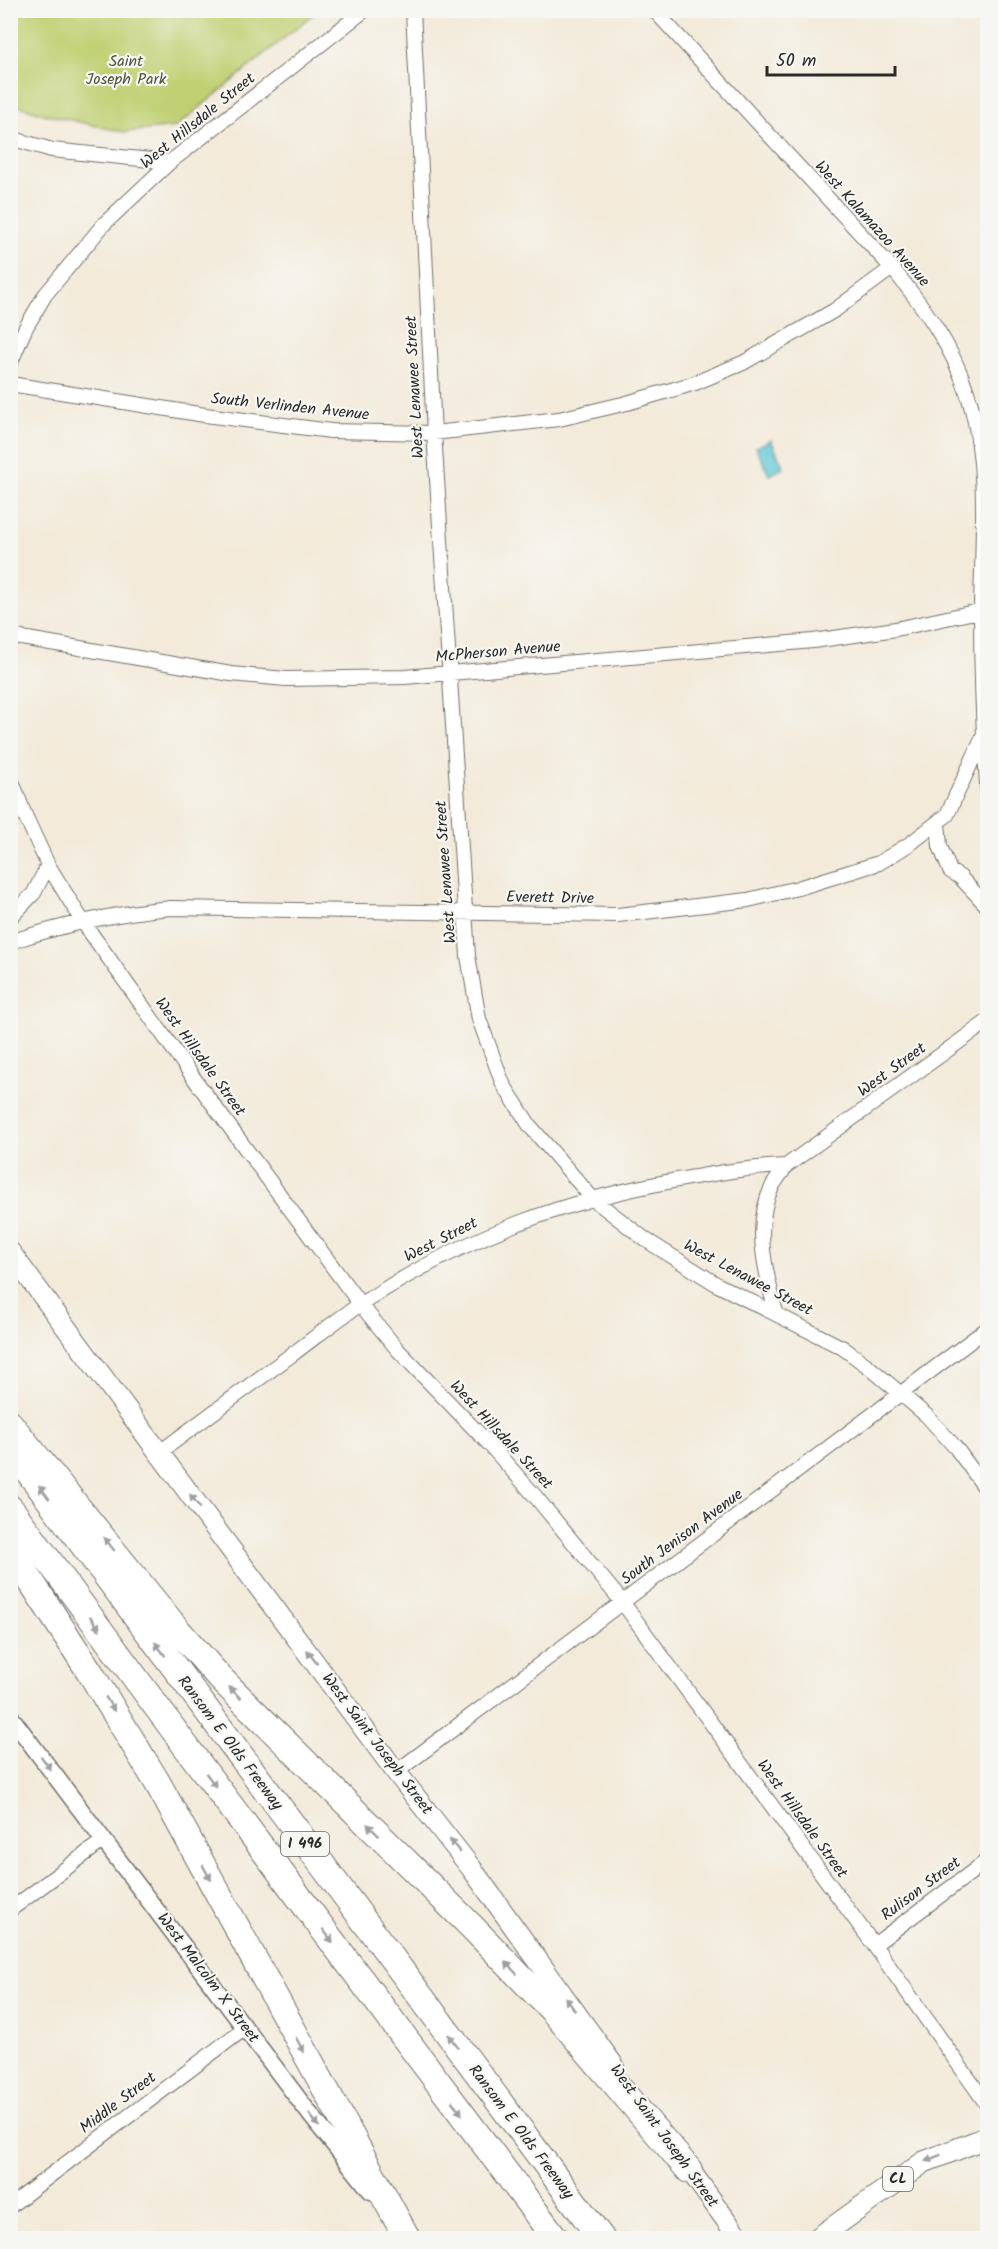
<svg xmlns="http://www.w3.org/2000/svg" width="998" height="2249" font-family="Kalam,sans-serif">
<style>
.green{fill:#c0d072;stroke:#767e4e;stroke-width:1.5}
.water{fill:#5ac6d3;stroke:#42787f;stroke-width:1.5}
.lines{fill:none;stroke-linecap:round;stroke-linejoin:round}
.minor-casing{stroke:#716e68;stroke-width:16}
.tertiary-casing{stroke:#716e68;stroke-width:19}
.secondary-casing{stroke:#716e68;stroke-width:22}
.primary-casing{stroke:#716e68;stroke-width:23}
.motorway-casing{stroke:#716e68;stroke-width:28}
.minor{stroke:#fff;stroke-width:14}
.tertiary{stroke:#fff;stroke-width:16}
.secondary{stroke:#fff;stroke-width:20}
.primary{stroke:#fff;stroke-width:21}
.motorway{stroke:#fff;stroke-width:26}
.oneway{fill:#a0a0a0}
.labels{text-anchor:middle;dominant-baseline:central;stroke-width:4.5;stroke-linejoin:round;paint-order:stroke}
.shield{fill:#f6f6f2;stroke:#686867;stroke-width:1.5}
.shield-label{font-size:15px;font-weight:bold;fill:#2b2b2b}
.park-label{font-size:16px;fill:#50543d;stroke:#f6f6f2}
.street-label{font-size:16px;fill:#2b2b2b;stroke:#f6f6f2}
</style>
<rect width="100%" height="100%" fill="#f6f6f2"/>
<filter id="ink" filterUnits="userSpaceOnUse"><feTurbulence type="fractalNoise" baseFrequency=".0167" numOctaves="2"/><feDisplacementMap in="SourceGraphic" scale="12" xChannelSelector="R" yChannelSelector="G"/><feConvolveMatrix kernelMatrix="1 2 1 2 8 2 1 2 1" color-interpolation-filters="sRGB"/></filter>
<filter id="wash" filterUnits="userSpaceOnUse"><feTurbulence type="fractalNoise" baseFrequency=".008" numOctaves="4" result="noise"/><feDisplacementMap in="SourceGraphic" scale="24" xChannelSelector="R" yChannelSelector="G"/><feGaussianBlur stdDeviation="1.35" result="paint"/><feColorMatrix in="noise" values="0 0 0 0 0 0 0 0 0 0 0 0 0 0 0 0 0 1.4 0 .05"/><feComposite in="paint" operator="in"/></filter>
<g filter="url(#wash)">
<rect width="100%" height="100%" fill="#f3ead9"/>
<path class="green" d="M11,10H317V11L176,127L124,132L44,114L11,103Z"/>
<path class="water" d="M771,440L784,468L769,475L756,447Z"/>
</g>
<g filter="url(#ink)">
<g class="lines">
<g class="minor-casing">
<path id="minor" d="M413,10L434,433L468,956L479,1019L503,1084L530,1126L593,1199L646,1240L718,1285L843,1348L869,1367L927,1416L956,1448L988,1492
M654,10L892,268C923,306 952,345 967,392C990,462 982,537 981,609C981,672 983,734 988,796
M10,138L52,150L170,162
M10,364L25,329L45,295L104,224L170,162L365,10
M10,384L205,415L331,431L434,433L559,419L627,403L695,383L743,363L835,310L892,268
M10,636L231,674L286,679L405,677L813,641L896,629L988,609
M10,776L24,813L48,865L83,922L198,1084L360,1304L398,1350L490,1445L535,1496L623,1603L874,1945L988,2106
M938,823L940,846L950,871L960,877L988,907
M10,918L34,893L48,865
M10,942C62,925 116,913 171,908L618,915L748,900L798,888L879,863L911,843L947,815L983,737
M776,1313C766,1272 752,1225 773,1185C777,1179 782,1172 786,1166
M159,1453C204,1419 249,1386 294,1353C317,1336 340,1317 364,1302C467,1236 563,1200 683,1179C718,1173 751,1167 786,1166L988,1021
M396,1772L988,1328
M10,1910L104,1840
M874,1945L988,1860
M10,2206L245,2028"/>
</g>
<g class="tertiary-casing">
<path id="tertiary" d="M10,1716L309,2113L371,2191"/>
</g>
<g class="secondary-casing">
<path id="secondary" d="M10,1252L396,1772L472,1869L614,2066
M681,2158L739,2238"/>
</g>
<g class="primary-casing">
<path id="primary" d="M818,2238L924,2162L988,2137"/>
</g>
<g class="motorway-casing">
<path id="motorway" d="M10,1424L175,1627L220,1678L473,1928L554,2012L689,2170
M16,1455L601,2238
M10,1508L190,1752L555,2238
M10,1549L90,1672L157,1782L406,2236"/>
</g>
<use href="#minor" class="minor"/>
<use href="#tertiary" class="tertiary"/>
<use href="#secondary" class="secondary"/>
<use href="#primary" class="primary"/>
<use href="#motorway" class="motorway"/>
</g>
<defs><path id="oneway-solid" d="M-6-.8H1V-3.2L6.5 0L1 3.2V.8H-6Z" transform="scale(1.5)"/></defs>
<g class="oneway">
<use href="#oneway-solid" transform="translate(44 1492) rotate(-127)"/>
<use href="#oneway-solid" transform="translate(195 1501) rotate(-127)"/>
<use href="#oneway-solid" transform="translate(109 1544) rotate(-129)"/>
<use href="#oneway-solid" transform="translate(95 1623) rotate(54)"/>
<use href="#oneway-solid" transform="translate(160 1649) rotate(-127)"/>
<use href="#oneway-solid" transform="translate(312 1657) rotate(-127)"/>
<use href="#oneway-solid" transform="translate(235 1693) rotate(-135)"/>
<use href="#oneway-solid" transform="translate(110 1704) rotate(58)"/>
<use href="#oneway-solid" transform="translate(46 1763) rotate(53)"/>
<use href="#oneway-solid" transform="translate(211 1780) rotate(53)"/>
<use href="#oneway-solid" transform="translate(373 1830) rotate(-135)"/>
<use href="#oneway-solid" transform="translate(455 1846) rotate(-128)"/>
<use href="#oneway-solid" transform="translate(207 1873) rotate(61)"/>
<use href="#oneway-solid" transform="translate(328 1936) rotate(53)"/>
<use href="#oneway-solid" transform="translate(511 1968) rotate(-134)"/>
<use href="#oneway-solid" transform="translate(570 2004) rotate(-126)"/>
<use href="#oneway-solid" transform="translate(453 2041) rotate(-127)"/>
<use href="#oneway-solid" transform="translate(300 2045) rotate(61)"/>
<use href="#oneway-solid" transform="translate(457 2108) rotate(53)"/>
<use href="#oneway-solid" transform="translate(314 2120) rotate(52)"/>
<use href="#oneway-solid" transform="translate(933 2158) rotate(158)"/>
</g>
</g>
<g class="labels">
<g class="shield">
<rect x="281" y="1832" width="48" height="24" rx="4.5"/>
<rect x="883" y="2167" width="30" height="24" rx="4.5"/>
</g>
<g class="shield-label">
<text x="305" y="1844">I 496</text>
<text x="898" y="2179">CL</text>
</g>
<g class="park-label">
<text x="126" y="61">Saint<tspan x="126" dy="18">Joseph Park</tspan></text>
</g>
<g class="street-label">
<text transform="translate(198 121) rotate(-39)">West Hillsdale Street</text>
<text transform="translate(872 224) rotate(48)">West Kalamazoo Avenue</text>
<text transform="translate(415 387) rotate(-93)">West Lenawee Street</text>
<text transform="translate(290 407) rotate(6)">South Verlinden Avenue</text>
<text transform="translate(498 652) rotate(-5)">McPherson Avenue</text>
<text transform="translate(446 872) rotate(-94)">West Lenawee Street</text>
<text transform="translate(550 898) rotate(1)">Everett Drive</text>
<text transform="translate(200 1057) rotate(54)">West Hillsdale Street</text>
<text transform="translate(892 1070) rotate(-36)">West Street</text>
<text transform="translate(441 1240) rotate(-27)">West Street</text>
<text transform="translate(748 1278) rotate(28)">West Lenawee Street</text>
<text transform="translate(501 1435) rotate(47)">West Hillsdale Street</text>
<text transform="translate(682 1537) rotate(-37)">South Jenison Avenue</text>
<text transform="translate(230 1743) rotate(53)">Ransom E Olds Freeway</text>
<text transform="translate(377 1744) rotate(53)">West Saint Joseph Street</text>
<text transform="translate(802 1819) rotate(54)">West Hillsdale Street</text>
<text transform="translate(921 1889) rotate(-37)">Rulison Street</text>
<text transform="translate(208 1978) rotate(53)">West Malcolm X Street</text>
<text transform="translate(118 2103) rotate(-37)">Middle Street</text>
<text transform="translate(521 2132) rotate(53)">Ransom E Olds Freeway</text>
<text transform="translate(664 2136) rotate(54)">West Saint Joseph Street</text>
</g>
</g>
<rect width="998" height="2249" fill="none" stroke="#f6f6f2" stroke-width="36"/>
<path d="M767 66v9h128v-9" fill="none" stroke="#2b2b2b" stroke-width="3"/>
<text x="776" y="66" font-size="18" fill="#2b2b2b" stroke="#f6f6f2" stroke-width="4.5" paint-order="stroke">50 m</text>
</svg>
